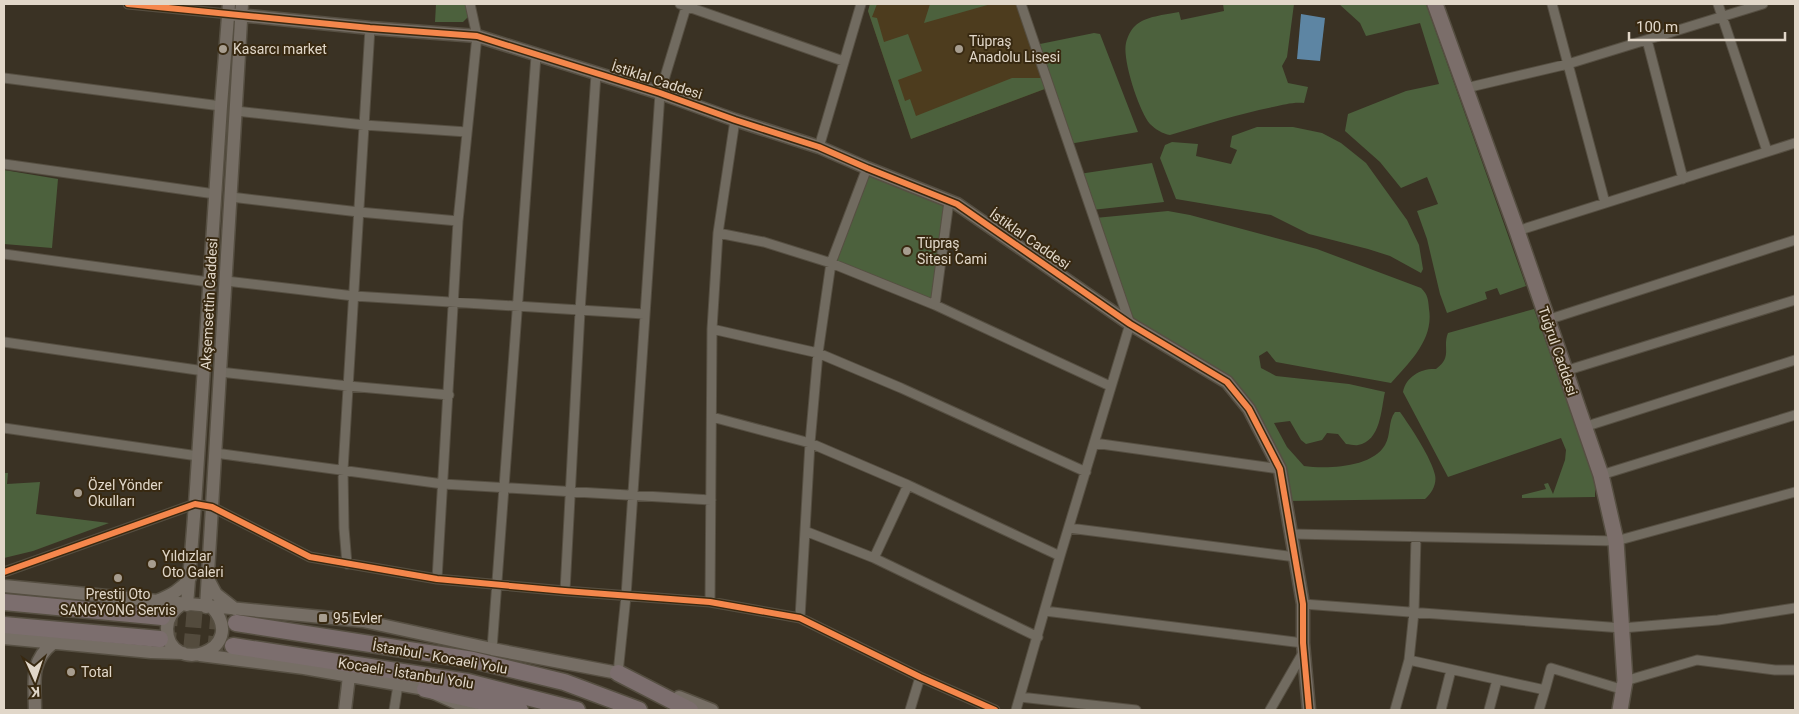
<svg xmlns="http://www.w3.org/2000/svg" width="1799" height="714" font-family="Roboto,sans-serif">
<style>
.built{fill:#4d3c1e}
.green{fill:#4c613d}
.water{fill:#5d85a3}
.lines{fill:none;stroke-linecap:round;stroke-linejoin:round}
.highway-tunnel{stroke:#534b3d;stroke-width:16;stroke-dasharray:16 8;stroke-linecap:butt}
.street-casing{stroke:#564f42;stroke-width:11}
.secondary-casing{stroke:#564f42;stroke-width:15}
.primary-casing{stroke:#564f42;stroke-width:18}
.highway-casing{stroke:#564f42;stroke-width:19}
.street{stroke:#716b60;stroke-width:9}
.secondary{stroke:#766e65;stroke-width:12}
.primary{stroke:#7b6e6a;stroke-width:15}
.highway{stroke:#7c6e6e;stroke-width:16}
.cycleway-casing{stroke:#382911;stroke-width:9}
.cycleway{stroke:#f5874c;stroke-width:6}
.poi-dot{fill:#a79d8f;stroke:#382911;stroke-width:2}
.labels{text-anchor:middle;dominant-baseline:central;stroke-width:4;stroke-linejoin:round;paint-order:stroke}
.poi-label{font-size:14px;fill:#e1d7c9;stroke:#382911;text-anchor:start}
.street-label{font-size:14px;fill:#e1d7c9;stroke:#382911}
</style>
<rect width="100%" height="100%" fill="#3a3224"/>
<path class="built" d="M870,4H1021L1050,87L911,139L868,11Z"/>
<path class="green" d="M436,4H468L471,14L463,22H435Z
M870,4H877L872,17L877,18L884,42L908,34L922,71L898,80L905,101L910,99L916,116L1012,78H1046L1035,45L1094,33L1100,34L1138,132L1069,144L1050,87L911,139L868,11Z
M930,4H991L924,23Z
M1223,4H1294L1287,57L1282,66L1288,83L1308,87L1304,103C1292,102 1284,105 1273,107C1238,114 1204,125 1170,135C1163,134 1155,129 1150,124C1139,111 1122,59 1126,43C1127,38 1131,29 1135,26C1145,16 1165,15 1179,12L1181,20L1224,11Z
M1339,4H1426L1526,286L1500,295L1497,288L1485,292L1487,299L1447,313L1440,294L1427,239L1417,211L1438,204L1427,177L1401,188L1380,162L1345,131L1348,114L1406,91L1439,84L1420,23L1366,36L1360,23Z
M1257,127H1293L1322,133L1341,143L1366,163L1407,220L1419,245L1423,269L1421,273L1390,256L1368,249L1309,234L1271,215L1176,199L1160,158L1165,145L1172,142L1198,144L1196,156L1231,164L1237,150L1230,147L1232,136Z
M1152,163L1164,202L1092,210L1079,174Z
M867,168L949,201L935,305L831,263Z
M4,170L58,179L52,248L4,244Z
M1168,211L1190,215L1317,249L1421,288C1428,295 1428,299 1429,309C1434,339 1410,362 1391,383L1276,362L1267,351L1259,356L1261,368L1276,376L1349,384L1385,392C1381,409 1381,441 1358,445C1355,446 1350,444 1346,444L1338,434L1327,433L1322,440L1306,444L1301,440L1290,421L1274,423L1287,447L1304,466C1326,469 1372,468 1385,445C1391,435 1388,421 1395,412H1400C1410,426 1432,459 1435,475C1437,484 1432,493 1425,499L1287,501L1280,469L1227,382L1130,324L1095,218Z
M1534,309L1595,478V497L1522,498V495L1546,489L1544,484L1548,483L1553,494L1565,460L1566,450L1561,438L1448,477L1403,392C1406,376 1422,368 1436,369C1453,356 1442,348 1448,333Z
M4,473H8L7,484L40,482L36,514L109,523L33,551L4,558Z"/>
<path class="water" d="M1301,14L1325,18L1320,61L1297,59Z"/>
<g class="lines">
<path class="highway-tunnel" d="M162,617L234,623
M160,639L233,646"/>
<g class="street-casing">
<path id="street" d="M128,4L228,14
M680,4L843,61
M1552,4L1605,203
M1718,4L1767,151
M1647,40L1683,179
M4,78L221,106
M1466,88L1568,64L1763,4
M236,111L364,125L467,132
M819,147L861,4
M4,164L215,194
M231,197L359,212L458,221
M1517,231L1795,143
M718,233L764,242L831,263L935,305L1110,386
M4,254L209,282
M226,281L354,296L644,314
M935,305L949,201
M1547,320L1795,240
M712,329L818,353L901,388L1086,472
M4,342L204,371
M1565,371L1795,300
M220,372L348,386L449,395
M712,417L810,443L908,485L1060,556
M1584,427L1795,360
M4,428L198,456
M1094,443L1280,469
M215,453L443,484L711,500
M1601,475L1795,415
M1069,528L1296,557
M805,531L874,558L1038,637
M1292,534L1616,541L1795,492
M874,558L908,485
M347,564L344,528L343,470L370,28
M4,572L195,504L212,507L310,557L437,579L565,591L710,602L800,618L920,677L995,710
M437,579L458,221L477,36L470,4
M565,591L580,311L596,74
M710,602L712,329L718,233L735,120
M1303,604L1622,628L1718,620L1795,608
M1045,611L1303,643
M800,618L810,443L818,353L831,263L867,168
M492,649L536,56
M1409,660L1545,690L1539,710
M618,673L626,596L660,93L687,4
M1625,681L1697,660L1775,670H1795
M1545,690L1551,668L1624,690
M1020,697L1136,710
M394,710L398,685
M910,710L920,677
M1016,710L1060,556L1130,324L1021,4
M1270,710L1304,651
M1395,710L1409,660L1414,612L1416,537
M1441,710L1451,670
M1489,710L1497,680"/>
</g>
<g class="secondary-casing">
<path id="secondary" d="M228,14L370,28L477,36L660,93L735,120L819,147L867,168L957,204L1130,324L1227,382L1249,409L1280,469L1303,604V643L1309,710
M208,579L216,594L235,609
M4,586L363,621L492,649L618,673L626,676
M157,601C171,595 181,590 190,578
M182,604C173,610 167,618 167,629C168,677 250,651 212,607
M187,605L195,504L221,106L229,4
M206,607L242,4
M4,638L151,652L183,653
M200,655L304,668L425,689L472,710
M679,697L712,710
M35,710C35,683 29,662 53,643
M345,710L349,676"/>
</g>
<g class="primary-casing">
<path id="primary" d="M1435,4L1517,231L1601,475L1616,541L1625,681L1620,710"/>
</g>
<g class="highway-casing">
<path id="highway" d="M4,602L162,617
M236,623L473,660L564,682L639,710
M4,625L160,639
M233,646L468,682L577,710
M618,673L690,710
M425,689L520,710"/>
</g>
<use href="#street" class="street"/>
<use href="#secondary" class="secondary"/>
<use href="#primary" class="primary"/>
<use href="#highway" class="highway"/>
<g class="cycleway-casing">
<path id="cycleway" d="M128,4L370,28L477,36L660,93L735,120L819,147L867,168L957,204L1130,324L1227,382L1249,409L1280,469L1303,604V643L1309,710
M4,572L195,504L212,507L310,557L437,579L565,591L710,602L800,618L920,677L995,710"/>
</g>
<use href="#cycleway" class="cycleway"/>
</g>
<g class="poi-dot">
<circle cx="223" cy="49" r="5"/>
<circle cx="959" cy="49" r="5"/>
<circle cx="907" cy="251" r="5"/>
<circle cx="78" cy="493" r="5"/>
<circle cx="152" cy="564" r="5"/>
<circle cx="118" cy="578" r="5"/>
<rect x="318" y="613" width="10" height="10" rx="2.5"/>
<circle cx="71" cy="672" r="5"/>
</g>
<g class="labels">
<g class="poi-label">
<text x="969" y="41">Tüpraş<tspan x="969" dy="16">Anadolu Lisesi</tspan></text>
<text x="233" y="49">Kasarcı market</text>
<text x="917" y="243">Tüpraş<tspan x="917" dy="16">Sitesi Cami</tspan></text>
<text x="88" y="485">Özel Yönder<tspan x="88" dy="16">Okulları</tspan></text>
<text x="162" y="556">Yıldızlar<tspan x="162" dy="16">Oto Galeri</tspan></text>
<text x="118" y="594" text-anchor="middle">Prestij Oto<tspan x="118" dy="16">SANGYONG Servis</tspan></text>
<text x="333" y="618">95 Evler</text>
<text x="81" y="672">Total</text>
</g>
<g class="street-label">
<text transform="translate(657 80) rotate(18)">İstiklal Caddesi</text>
<text transform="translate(1030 239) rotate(35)">İstiklal Caddesi</text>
<text transform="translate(209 304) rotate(-87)">Akşemsettin Caddesi</text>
<text transform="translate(1558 351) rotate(71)">Tuğrul Caddesi</text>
<text transform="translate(440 657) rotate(10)">İstanbul - Kocaeli Yolu</text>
<text transform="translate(406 673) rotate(9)">Kocaeli - İstanbul Yolu</text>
</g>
</g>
<rect width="1799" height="714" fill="none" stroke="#e1d7c9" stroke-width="10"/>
<g transform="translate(35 679) rotate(177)" stroke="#382911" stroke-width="4" paint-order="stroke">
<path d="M0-4L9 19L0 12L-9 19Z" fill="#e1d7c9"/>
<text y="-8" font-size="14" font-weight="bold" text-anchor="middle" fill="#e1d7c9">K</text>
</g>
<path d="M1629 32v8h156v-8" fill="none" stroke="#e1d7c9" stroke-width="2.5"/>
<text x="1636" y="32" font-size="15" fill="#e1d7c9" stroke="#382911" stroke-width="4" paint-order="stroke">100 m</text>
</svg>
